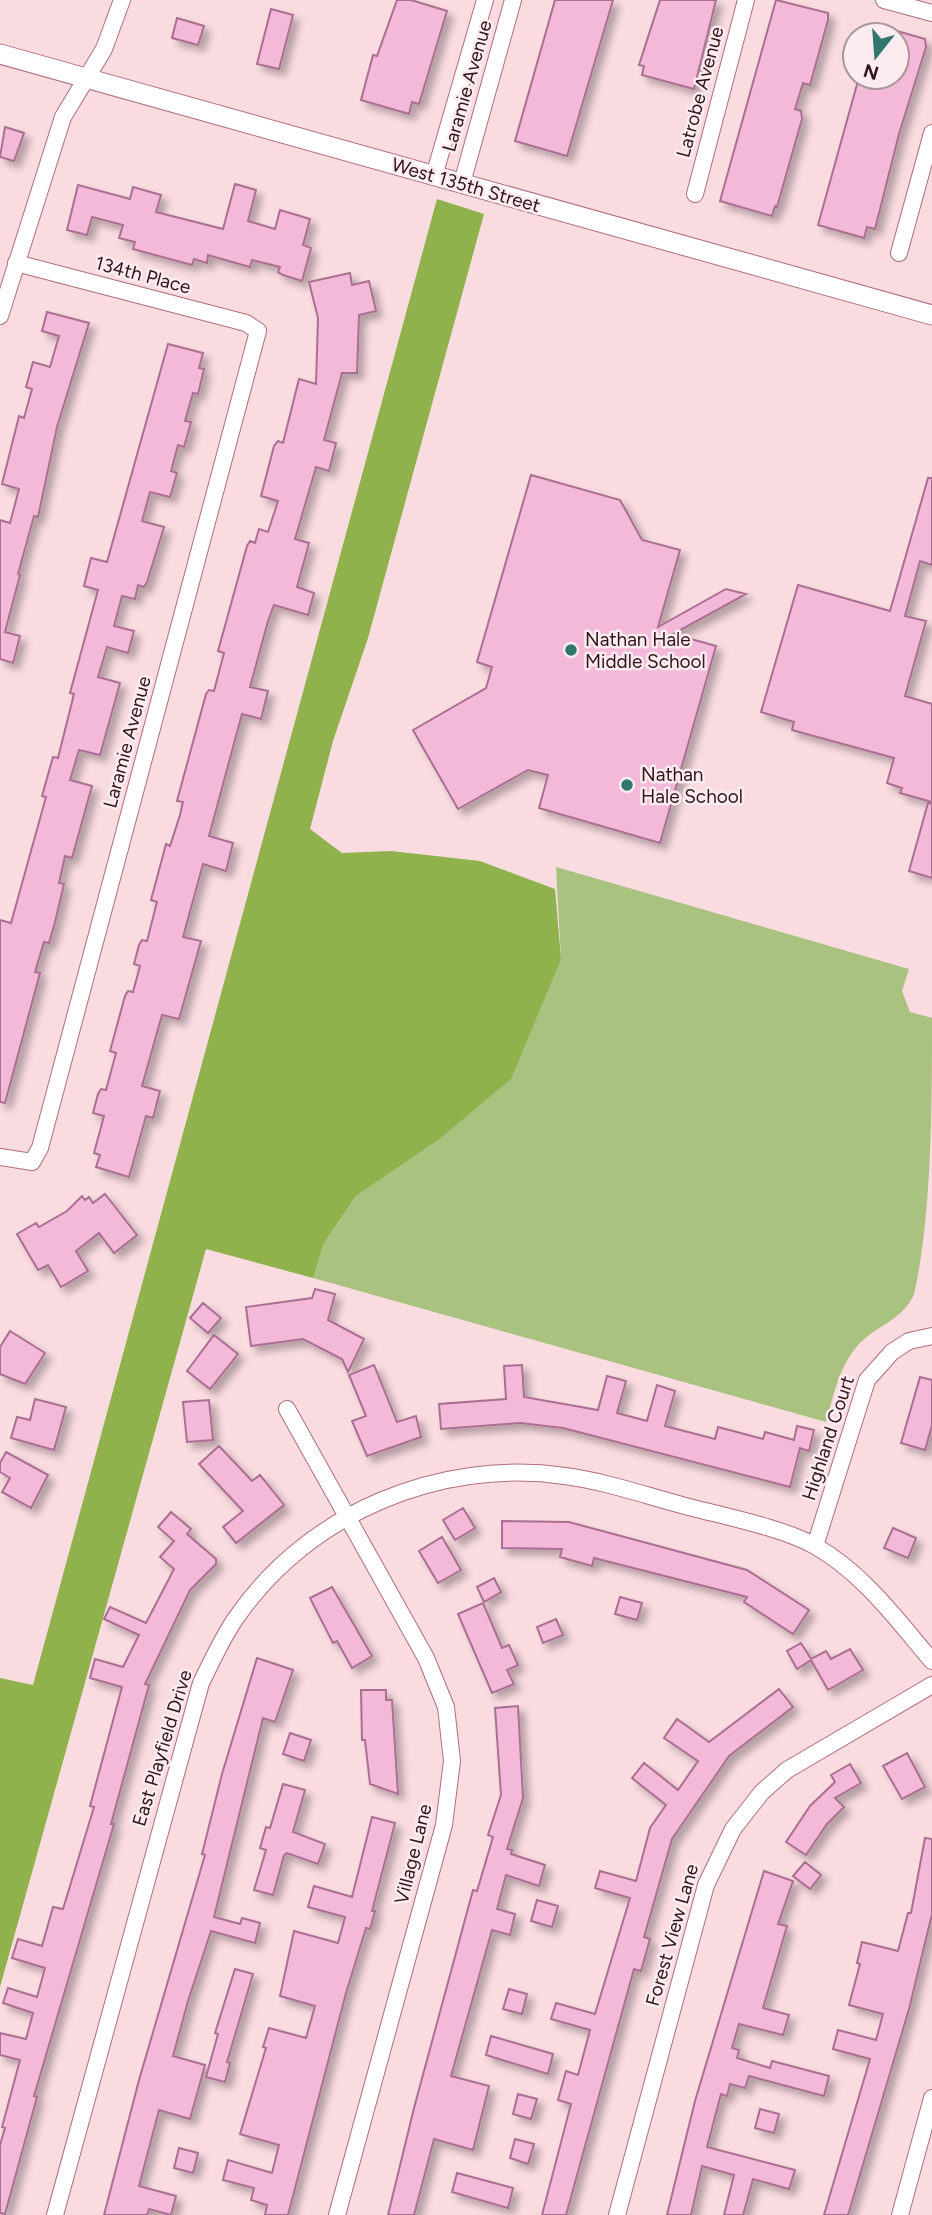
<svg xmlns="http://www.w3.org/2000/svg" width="932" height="2215" font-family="Figtree,sans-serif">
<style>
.green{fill:#aac280}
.forest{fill:#90b24c}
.building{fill:#f4b8d9;stroke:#aa6f91;stroke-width:2;filter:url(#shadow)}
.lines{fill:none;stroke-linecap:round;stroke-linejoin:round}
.minor-casing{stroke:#b16d7d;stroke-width:18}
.tertiary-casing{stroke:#b16d7d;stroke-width:21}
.minor{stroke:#fff;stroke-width:16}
.tertiary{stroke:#fff;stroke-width:19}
.poi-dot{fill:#30776f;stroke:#fcecef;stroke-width:2.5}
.labels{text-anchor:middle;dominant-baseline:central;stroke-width:5;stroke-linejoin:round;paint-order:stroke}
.street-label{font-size:19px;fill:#30161c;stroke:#fcecef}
.poi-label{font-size:19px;fill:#30161c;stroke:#fcecef;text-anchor:start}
</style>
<defs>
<filter id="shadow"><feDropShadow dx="6" dy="6" stdDeviation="3.5" flood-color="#0004"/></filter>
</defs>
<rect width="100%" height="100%" fill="#f9dbe0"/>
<path class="green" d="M556,867L909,969L902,991L910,1012L932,1018C932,1102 932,1217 914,1294C904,1319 876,1326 859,1344C839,1366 834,1394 826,1422L313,1278L324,1243L356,1196L437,1141L561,959Z"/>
<path class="forest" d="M437,199L484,214L368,638L333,741L310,829L342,853L391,851L480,861L555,889L561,959L511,1079L437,1141L356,1196L324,1243L313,1278L206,1249L0,1987V1678L33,1685Z"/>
<path class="building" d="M397,0H411L447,11L419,104L412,102L409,114L361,100L373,55L377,56Z
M555,0H613L567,156L515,141Z
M660,0H716L694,89L642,75L644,66L639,65Z
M776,0L828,13V20L810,85L803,83L795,109L801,111L802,119L777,207L775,206L772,216L720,201Z
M271,9L293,15L279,69L257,64Z
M177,18L204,26L198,45L172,38Z
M897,31L925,39L926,47L899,134L875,229L867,227L864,238L818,225L859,77H897Z
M5,127L24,133L14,161L0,157Z
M235,184L256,190L248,221L275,229L280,210L310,219L303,245L311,248L302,281L283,275L278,272L280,267L252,260L250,267L208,255L207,263L194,259L192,265L133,249L135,242L119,238L123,225L92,217L87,235L67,230L78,185L130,199L133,187L161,195L156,212L223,229Z
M350,273L352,285L369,281L376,311L359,315L357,373H342L324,440L336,443L329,471L316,467L295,539L309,543L297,587L314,593L308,615L274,605L268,621L250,687L268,691L261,719L242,714L209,836L233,843L226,871L203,864L183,937L201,941L179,1019L162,1015L142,1086L160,1091L153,1118L146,1116L129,1177L96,1167L100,1155L94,1153L104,1116L93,1113L98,1094L101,1089L106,1090L116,1053L110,1051L125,996L128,991L133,992L140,966L134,964L139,945L142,940L147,941L157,902L151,900L166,844L170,846L180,815L183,802L177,801L206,694L209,690L214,691L224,653L218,651L247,546L250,541L255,543L259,529L268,532L278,501L261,496L274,446L278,441L283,443L299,379L316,384L318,318L309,282Z
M47,312L89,323L57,427L38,517L34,516L18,574L20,575L5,632L20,636L13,663L0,659V520L10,523L19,489L2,484L19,416L24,418L32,389L26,387L33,362L50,367L59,336L42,331Z
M168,344L203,353L199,368L204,369L198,394L193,393L185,421L191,422L184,447L178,445L171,471L177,473L170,497L150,492L142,521L164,527L147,582L144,587L138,585L135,599L122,596L114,626L134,631L128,653L107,647L98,677L120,683L100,755L79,750L70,780L92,786L72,858L65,856L59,883L64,884L55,922L49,943L44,942L35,972L40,973L5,1103L0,1102V920L11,923L46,797L42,796L53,757L58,758L74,694L70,693L98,590L84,586L91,558L107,562Z
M531,475L620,500L642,540L680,550L658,627L726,589L746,594L673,634L716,646L660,843L539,808L548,775L528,770L458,809L413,730L486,688L492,667L477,662Z
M928,478H932V565L920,561L905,616L926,621L905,696L932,704V802L900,793L902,788L887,783L894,758L792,730L794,722L761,712L798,585L890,611Z
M928,803L932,804V878L909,871Z
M105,1194L137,1235L114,1253L99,1233L76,1251L88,1271L61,1287L48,1265L38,1270L17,1234L36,1223L39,1227L67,1211L82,1196L85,1200L89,1197L93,1203Z
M315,1289L335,1294L328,1320L364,1339L348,1372L342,1359L303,1339L251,1346L246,1307L312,1298Z
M203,1303L221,1318L208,1333L190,1318Z
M10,1331L45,1353L25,1384L0,1374V1347Z
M214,1335L238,1354L210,1389L187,1371Z
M374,1365L397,1422L416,1416L421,1437L367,1456L352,1421L366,1416L349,1375Z
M522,1365L524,1397L598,1410L607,1376L626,1381L617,1413L647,1421L657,1385L675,1391L665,1426L715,1439L718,1427L763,1439L765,1432L794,1440L797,1426L814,1430L809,1451L800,1448L790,1487L563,1428L520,1423L441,1429L439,1404L506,1399L504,1366Z
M920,1377L932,1380V1425L925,1450L901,1443Z
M35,1399L66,1407L54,1450L11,1438L17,1417L30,1420Z
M209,1400L213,1440L187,1442L183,1402Z
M219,1446L252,1481L260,1475L284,1505L236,1543L223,1527L243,1511L199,1464Z
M6,1452L48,1475L31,1508L2,1492L10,1478L0,1472V1463Z
M463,1508L475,1528L455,1540L443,1520Z
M171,1512L191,1529L187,1534L216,1559V1564L190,1590L145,1684L149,1685L111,1824H114L34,2096L37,2097L5,2214L0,2213V2145L5,2128L2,2127L20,2060L0,2055V2033L26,2039L33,2013L3,2003L8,1988L37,1997L45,1968L12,1958L18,1939L42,1946L53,1907L63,1909L94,1807L90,1806L122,1687L90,1678L95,1659L123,1667L139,1635L104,1619L110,1607L146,1623L174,1569L160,1557L174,1541L158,1527Z
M502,1521L569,1522L747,1570L809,1610L793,1634L744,1602L747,1597L594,1558L592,1566L560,1557L562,1549L502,1548Z
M893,1528L916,1538L908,1558L884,1548Z
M442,1537L461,1570L438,1583L419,1551Z
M494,1578L501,1592L484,1602L477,1587Z
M332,1587L372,1656L352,1668L337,1641L333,1643L310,1598Z
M620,1597L642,1603L637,1620L615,1614Z
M483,1603L502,1648L509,1645L518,1665L507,1670L514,1684L492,1693L458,1614Z
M556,1619L563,1635L543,1643L537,1627Z
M801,1643L811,1659L826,1651L831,1659L850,1649L863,1670L828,1690L811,1660L797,1669L787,1651Z
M257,1658L293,1670L275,1722L263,1718L214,1917L240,1924L242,1918L260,1923L255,1943L211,1931L188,2001L173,2056L205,2065L190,2119L159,2110L139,2186L176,2196L171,2215L149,2209L147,2215H104L139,2080L205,1855L202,1854L222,1774Z
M779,1689L793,1707L729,1756L672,1839L644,1937L650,1939L641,1971L634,1969L566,2215H542L571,2104L558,2100L566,2071L578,2075L590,2030L551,2019L556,2003L595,2014L630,1898L595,1888L600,1871L636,1881L650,1828L666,1805L632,1778L644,1763L678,1790L698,1761L664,1738L677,1719L709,1742Z
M361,1690H386V1700H392L398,1794L370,1784L365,1740H362Z
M518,1706L523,1798L507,1849L512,1850L511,1854L545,1865L539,1886L506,1875L497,1909L515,1914L510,1935L492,1930L451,2076L489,2086L473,2150L434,2139L414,2215H388L414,2108L473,1890L477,1891L493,1837L488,1835L501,1795L495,1708Z
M290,1733L311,1740L304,1761L283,1754Z
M907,1753L925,1787L902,1799L883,1766Z
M850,1764L861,1783L835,1798L844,1807L827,1824L806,1855L786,1842L810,1806L835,1782L831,1775Z
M283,1784L305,1790L293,1832L325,1844L318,1864L287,1853L284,1855L273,1895L254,1890L266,1850L260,1848L266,1827L270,1828Z
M372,1817L395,1823L372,1911H375L370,1929L366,1928L346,1993L288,2215H265L267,2205L251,2200L254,2188L223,2180L228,2160L272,2173L279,2145L240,2134L266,2048L263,2047L269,2028L306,2038L315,2006L280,1996L294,1931L338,1943L345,1917L308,1907L314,1886L352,1897Z
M925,1838L932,1839V1914L909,2009L848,2215H824L870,2059L833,2049L838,2030L876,2040L883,2014L849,2005L860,1964L857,1963L862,1942L898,1951L908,1913H911Z
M805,1862L821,1875L810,1889L793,1876Z
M764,1871L793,1881L778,1924L787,1926L763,2008L789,2015L783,2035L739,2024L732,2048L739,2050L737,2058L770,2068L772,2061L829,2076L824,2096L749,2076L745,2088L730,2084L727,2096L721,2094L707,2147L795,2170L789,2189L753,2179L743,2215H724L734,2175L702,2166L691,2215H667L695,2101Z
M537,1900L558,1906L552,1927L531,1921Z
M235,1969L253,1974L227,2062L230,2063L225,2082L206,2077L218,2034L215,2033Z
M509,1989L527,1994L522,2014L503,2009Z
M491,2036L553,2054L548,2074L486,2055Z
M518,2094L537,2099L531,2119L513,2114Z
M760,2109L779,2114L774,2133L755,2128Z
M515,2139L534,2144L528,2164L510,2158Z
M179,2148L198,2153L193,2173L174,2168Z
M457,2173L513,2188L508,2208L452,2192Z"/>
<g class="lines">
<g class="minor-casing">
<path id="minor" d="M884,0L932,13
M434,176L485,0
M462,183L513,0
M695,194L746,0
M899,253L932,133
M0,316L63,117L104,49L122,0
M0,1157L32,1162L40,1148L258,331L246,323L16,263
M287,1409L426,1658L446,1707L452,1761L444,1825L337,2215
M815,1546L867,1380L892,1352L909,1341L932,1336
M55,2215L201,1683C212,1661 222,1638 236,1618C308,1513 440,1458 565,1476C603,1481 641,1494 678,1504C717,1515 782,1527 815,1546C862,1572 898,1621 932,1661
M617,2215L706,1885L733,1829L762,1792L787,1770L932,1685
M900,2215L932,2098"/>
</g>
<g class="tertiary-casing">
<path id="tertiary" d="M0,54L932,315"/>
</g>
<use href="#minor" class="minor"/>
<use href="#tertiary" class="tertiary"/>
</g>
<g class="poi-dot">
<circle cx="571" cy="650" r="7"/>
<circle cx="627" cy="785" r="7"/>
</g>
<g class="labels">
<g class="street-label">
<text transform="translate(467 86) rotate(-74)">Laramie Avenue</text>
<text transform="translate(700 92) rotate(-75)">Latrobe Avenue</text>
<text transform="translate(466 185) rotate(16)">West 135th Street</text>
<text transform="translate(143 275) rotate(15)">134th Place</text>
<text transform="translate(127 742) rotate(-75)">Laramie Avenue</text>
<text transform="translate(828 1438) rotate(-72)">Highland Court</text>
<text transform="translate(162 1748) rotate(-73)">East Playfield Drive</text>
<text transform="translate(413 1854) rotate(-76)">Village Lane</text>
<text transform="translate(672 1935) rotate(-74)">Forest View Lane</text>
</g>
<g class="poi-label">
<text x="585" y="639">Nathan Hale<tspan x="585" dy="22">Middle School</tspan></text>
<text x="641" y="774">Nathan<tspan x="641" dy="22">Hale School</tspan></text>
</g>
</g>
<g transform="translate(876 56) rotate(197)"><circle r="33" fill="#fcecef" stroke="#aa969b" stroke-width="2"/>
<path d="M0-5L12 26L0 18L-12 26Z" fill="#30776f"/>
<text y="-10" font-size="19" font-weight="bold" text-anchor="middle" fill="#30161c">N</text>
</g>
</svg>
